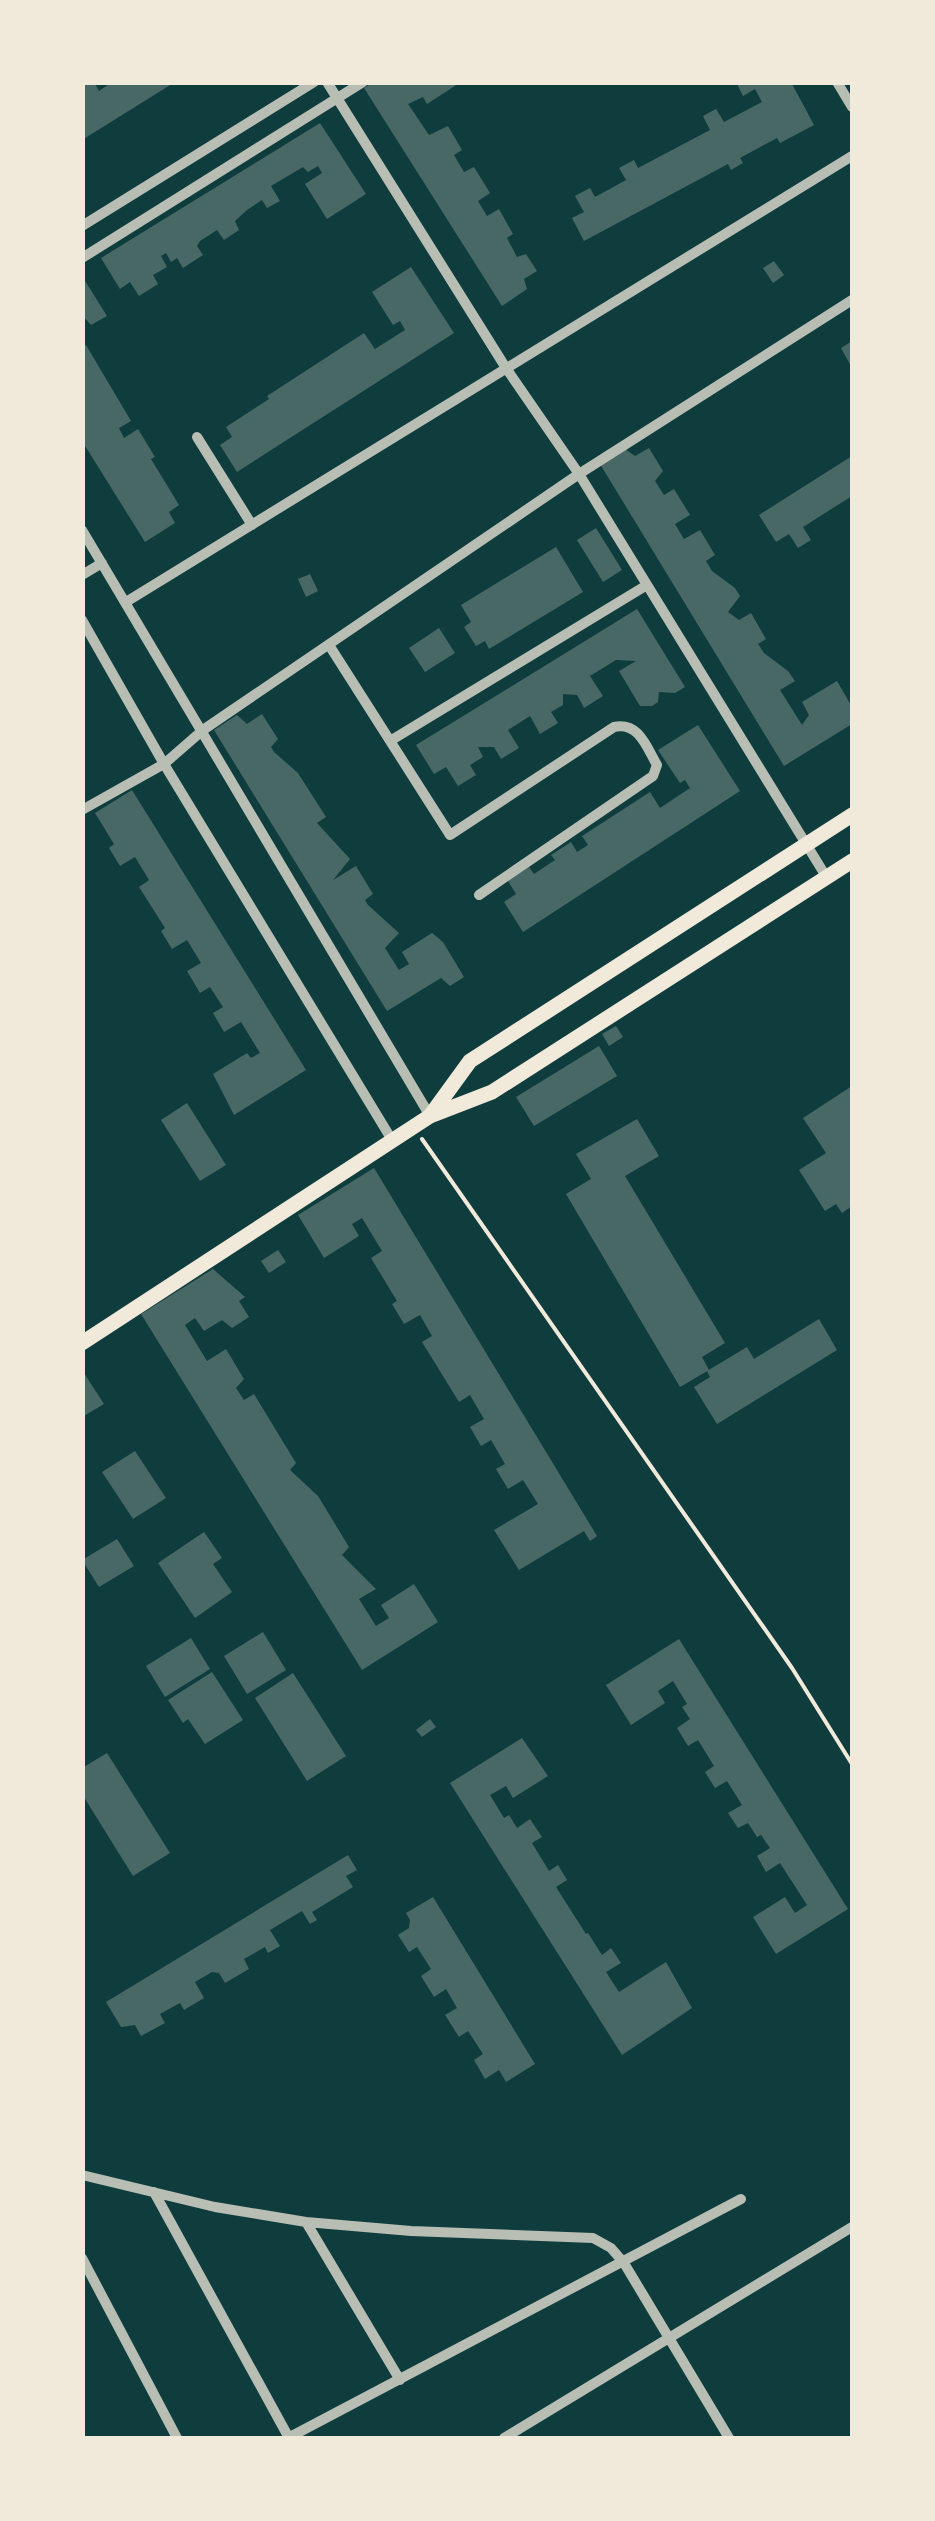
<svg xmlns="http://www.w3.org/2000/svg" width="935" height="2521" font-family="'Alegreya Sans',sans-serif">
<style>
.building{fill:#486865}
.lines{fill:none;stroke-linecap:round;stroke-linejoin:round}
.path{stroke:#f1e9da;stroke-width:4}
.minor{stroke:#b8beb3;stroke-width:10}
.secondary{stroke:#f1e9da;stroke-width:15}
</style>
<rect width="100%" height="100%" fill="#0f3d3e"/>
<path class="building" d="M94,82L99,91L112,82H175L82,140V83Z
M373,82H461L427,104L423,97L408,104L429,135L448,126L462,150L454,155L464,172L474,167L490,193L478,201L487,216L499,209L513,234L507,238L517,257L526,254L537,271L524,279L527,289L502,306L364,88Z
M736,82H791L814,125L780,143L777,138L740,158L743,163L731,170L728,164L584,241L572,218L584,212L575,196L590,188L595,197L626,180L619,168L634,160L638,168L710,130L703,116L716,109L724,122L762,102L755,89L743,96Z
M320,123L366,194L327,219L305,184L322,173L318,166L308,172L303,167L271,186L280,201L267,208L262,200L247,210L235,221L239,230L224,240L217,230L200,241L197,246L203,255L183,268L177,258L171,262L166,253L161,256L167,267L153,275L158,284L139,296L130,282L120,289L101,258Z
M774,261L784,275L773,283L763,268Z
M411,267L454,333L237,472L220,445L232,437L226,427L269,399L267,396L364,333L375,349L405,330L400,321L393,325L372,292Z
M82,276L107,316L91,325L82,315Z
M852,341V368L841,348Z
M86,345L131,421L119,428L124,438L138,429L155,457L151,459L179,505L169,512L175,523L145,542L82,441V348Z
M649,448L663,471L655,481L664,495L674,489L690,515L675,524L684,539L700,530L715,555L706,561L712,571L735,588L740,596L728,612L739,620L751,613L766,639L758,644L764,653L788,671L795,681L780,690L802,725L809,715L802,702L837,681L852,707V724L784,766L600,464L625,449L635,456Z
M852,456V496L803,527L811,540L798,548L789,534L776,542L759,515Z
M596,528L622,570L603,582L577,540Z
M556,547L583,592L489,649L485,641L476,646L464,627L471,622L461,605Z
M310,574L318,591L306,597L298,579Z
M637,609L685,687L675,693L659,692L658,702L652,706H640L619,671L636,661L616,660L590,676L603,696L584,708L577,695L563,694V705L551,712L558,723L540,734L530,716L508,730L519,748L501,759L494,747H478L483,757L470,765L476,775L458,786L446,767L434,774L416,745Z
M439,628L455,653L425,672L409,648Z
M262,714L278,739L271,747L274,752L298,773L326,817L317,823L350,859L333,880L356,866L373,894L365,900L368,905L399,933L385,948L399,970L409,964L402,952L432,933L443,942L464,977L450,986L441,978L387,1011L214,730L237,715L247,724Z
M698,725L740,791L523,932L504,902L516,894L508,881L529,867L534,874L555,860L551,855L571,842L577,852L588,845L582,836L650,792L660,808L690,788L685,780L680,783L658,750Z
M132,790L306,1070L234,1115L213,1074L247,1053L251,1058L260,1053L241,1022L224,1032L213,1013L223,1007L210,987L200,993L187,971L201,963L187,940L172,949L161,931L165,928L139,887L149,880L135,857L120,866L109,848L114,844L95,813Z
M616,1026L623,1037L609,1046L602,1034Z
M599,1046L617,1076L534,1126L516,1097Z
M852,1086V1206L842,1213L836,1204L825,1211L799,1170L826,1153L803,1118Z
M187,1103L226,1165L200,1181L161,1120Z
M637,1119L659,1156L625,1176L725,1343L702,1357L709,1370L680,1387L566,1194L591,1179L576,1154Z
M374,1168L597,1536L590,1541L584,1531L519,1570L494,1530L538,1504L523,1480L508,1489L496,1469L505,1464L491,1440L481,1446L470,1427L484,1419L470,1395L459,1402L422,1342L432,1336L420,1315L404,1324L392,1304L397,1301L371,1258L382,1251L362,1218L352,1224L359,1236L324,1258L298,1215Z
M278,1250L286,1262L269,1273L261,1261Z
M213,1269L245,1297L239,1301L249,1317L232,1328L222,1320L204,1331L195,1318L185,1325L207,1361L226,1349L244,1379L236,1388L244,1400L254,1394L296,1463L290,1470L318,1496L349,1547L342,1555L376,1589L359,1599L376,1626L389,1618L381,1605L414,1584L438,1622L362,1670L141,1314Z
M819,1319L837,1350L717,1424L694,1387L710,1377L707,1371L747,1347L754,1359Z
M82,1370L104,1404L82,1417Z
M135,1451L166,1498L133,1519L102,1472Z
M204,1532L222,1558L213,1564L232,1592L195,1618L158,1563Z
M117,1539L134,1566L99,1587L82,1560Z
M263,1632L286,1670L247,1694L224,1656Z
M191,1638L210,1669L165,1697L146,1666Z
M679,1639L848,1909L776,1954L753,1917L785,1897L795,1913L807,1905L780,1863L766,1872L757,1856L770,1848L761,1835L757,1837L748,1823L738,1828L728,1813L742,1805L727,1781L715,1788L705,1772L714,1766L698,1740L688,1746L677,1728L690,1719L682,1707L687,1704L673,1681L658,1691L665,1703L631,1725L606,1685Z
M212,1672L243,1720L205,1744L188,1719L183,1723L168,1700Z
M293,1673L346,1756L307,1781L255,1698Z
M430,1719L436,1727L422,1737L416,1730Z
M522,1738L548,1776L513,1798L506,1786L490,1795L504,1818L509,1815L517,1828L530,1819L542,1837L532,1843L549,1871L558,1865L567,1880L556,1887L586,1934L588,1933L602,1955L611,1948L621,1963L606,1972L619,1992L666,1962L692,2008L622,2055L450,1783Z
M107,1753L170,1853L133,1876L82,1794V1768Z
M348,1855L357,1870L346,1876L353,1887L312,1912L317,1920L310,1924L302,1911L270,1930L280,1946L268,1953L265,1947L244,1959L249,1969L225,1983L219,1973L212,1972L195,1982L204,1998L184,2010L180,2003L160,2014L165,2023L141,2036L135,2025L121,2027L106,2002Z
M433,1897L535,2064L506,2082L499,2070L485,2079L474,2060L483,2054L468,2031L459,2037L445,2015L457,2008L446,1989L434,1997L421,1976L431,1969L417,1947L409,1952L398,1935L409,1928L410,1920L406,1913Z"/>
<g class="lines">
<path class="path" d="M422,1139L792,1668L852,1764"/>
<path class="minor" d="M327,82L506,368L579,474L827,878
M837,82L852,107
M82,226L314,82
M82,258L363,82
M197,437L252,525
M82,530L430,1116
M82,575L102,563
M126,602L852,156
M82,620L164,764L392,1140
M329,645L450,835L614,727C639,722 646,746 657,765L653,776L479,895
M390,741L647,585
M82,810L164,764L203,730L579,474L852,300
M82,2175L215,2207L306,2222L411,2231L593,2238L611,2248L624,2263L729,2438
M154,2192L289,2438
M306,2222L400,2380
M82,2258L177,2438
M288,2438L741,2199
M504,2438L852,2227"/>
<path class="secondary" d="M430,1116L470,1061L852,815
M82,1343L430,1116L492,1092L852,861"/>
</g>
<rect width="935" height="2521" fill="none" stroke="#f1e9da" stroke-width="170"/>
</svg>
